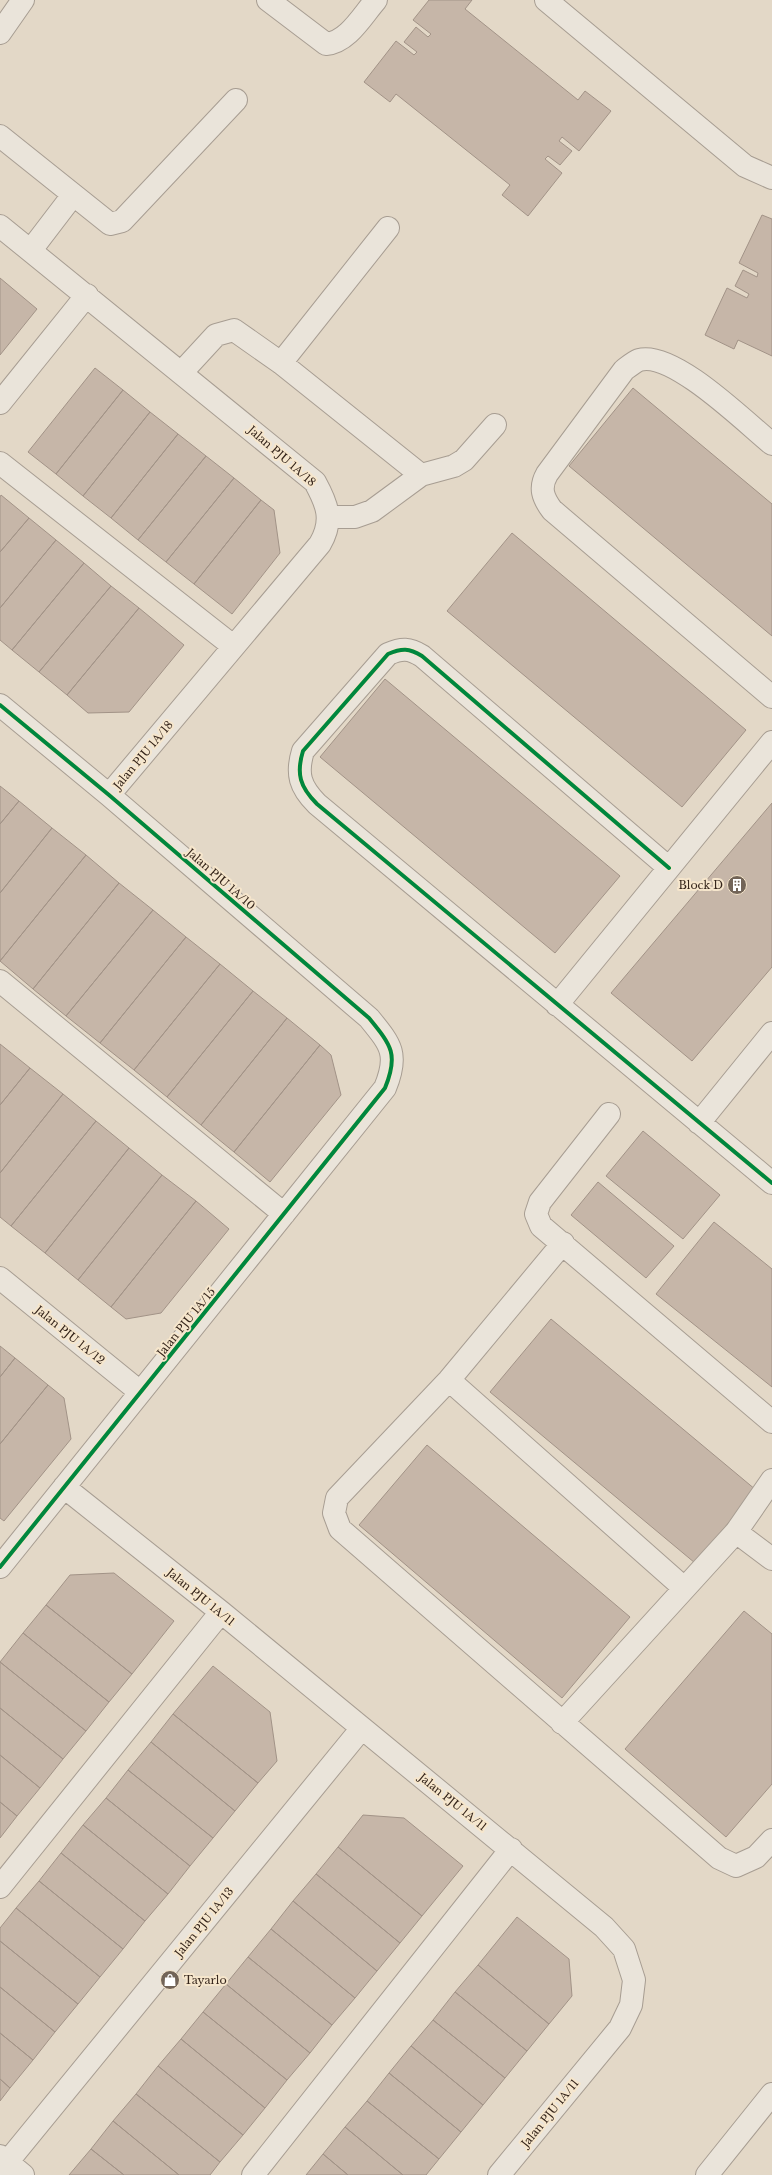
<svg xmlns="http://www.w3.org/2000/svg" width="772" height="2175" font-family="'Libre Baskerville',serif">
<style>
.building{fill:#c6b6a8;stroke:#a29387}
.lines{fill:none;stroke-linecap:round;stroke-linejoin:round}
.minor-casing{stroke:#a79d92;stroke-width:24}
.minor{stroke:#eae4da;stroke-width:22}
.cycleway-casing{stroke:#f6e6cc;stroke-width:6}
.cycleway{stroke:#00873e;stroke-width:4}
.labels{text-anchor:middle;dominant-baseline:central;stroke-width:4;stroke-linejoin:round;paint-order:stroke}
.street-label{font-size:11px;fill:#35251b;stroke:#f6e6cc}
.poi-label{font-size:11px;fill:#35251b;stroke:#f6e6cc;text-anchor:end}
</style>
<rect width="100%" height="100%" fill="#e3d8c7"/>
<path class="building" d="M429,0H472L465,9L578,100L585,91L611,111L579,151L562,137L559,141L572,151L560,165L548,156L545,159L562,173L528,216L502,195L510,185L396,94L390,102L364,82L396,41L414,55L417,52L404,42L416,27L428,37L431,34L413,20Z
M762,215L772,219V356L738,340L734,349L705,335L727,288L747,298L749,294L735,286L743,270L757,277L758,273L739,263Z
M0,278L37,309L0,355Z
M95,368L123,390L56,474L28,452Z
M633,388L772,504V636L569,466Z
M123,390L150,412L83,496L56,474Z
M150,412L178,434L111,518L83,496Z
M178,434L206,456L138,540L111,518Z
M206,456L234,478L166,562L138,540Z
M234,478L261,500L194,584L166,562Z
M1,495L29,518L0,552V497Z
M261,500L274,510L280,553L232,614L194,584Z
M29,518L56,540L0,608V552Z
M512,533L746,730L682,807L447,611Z
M56,540L84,563L12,650L0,640V608Z
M84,563L111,586L39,672L12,650Z
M111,586L139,608L67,695L39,672Z
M139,608L184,645L129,712L88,713L67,695Z
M385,679L620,876L555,953L320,757Z
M0,786L19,801L0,824Z
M19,801L52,828L0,893V824Z
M772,803V967L692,1061L611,993Z
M52,828L86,855L0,961V893Z
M86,855L119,883L33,989L0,961Z
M119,883L153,910L66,1016L33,989Z
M153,910L186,937L100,1043L66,1016Z
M186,937L220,964L134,1070L100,1043Z
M220,964L253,991L167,1097L134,1070Z
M253,991L287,1018L201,1125L167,1097Z
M287,1018L320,1045L234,1152L201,1125Z
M0,1044L30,1068L0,1105Z
M320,1045L331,1055L341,1095L270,1182L234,1152Z
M30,1068L63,1094L0,1173V1105Z
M63,1094L96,1121L11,1226L0,1217V1173Z
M96,1121L129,1148L45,1253L11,1226Z
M643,1131L720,1195L683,1239L606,1176Z
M129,1148L162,1175L78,1280L45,1253Z
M162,1175L196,1201L111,1307L78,1280Z
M598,1182L674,1246L646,1278L571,1215Z
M196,1201L229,1229L161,1313L126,1319L111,1307Z
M714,1222L772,1269V1387L656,1294Z
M551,1319L756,1490L695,1563L490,1392Z
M0,1346L15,1358L0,1377Z
M15,1358L48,1385L0,1444V1377Z
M48,1385L64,1398L71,1439L4,1521L0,1518V1444Z
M427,1445L630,1617L562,1698L359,1525Z
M114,1573L174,1621L132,1674L46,1605L70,1575Z
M46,1605L132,1674L109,1702L23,1633Z
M744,1611L772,1634V1784L726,1837L625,1749Z
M23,1633L109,1702L86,1731L0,1662Z
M0,1662L86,1731L63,1759L0,1708Z
M213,1666L270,1712L277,1761L258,1783L173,1714Z
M0,1708L63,1759L40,1788L0,1755Z
M173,1714L258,1783L235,1811L151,1742Z
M151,1742L235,1811L213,1838L128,1770Z
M0,1755L40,1788L17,1816L0,1802Z
M128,1770L213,1838L190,1866L106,1798Z
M106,1798L190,1866L168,1894L83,1825Z
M0,1802L17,1816L0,1838Z
M363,1815L404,1818L463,1866L422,1916L338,1847Z
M83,1825L168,1894L145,1921L61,1853Z
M338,1847L422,1916L400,1943L316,1874Z
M61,1853L145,1921L123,1949L39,1881Z
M316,1874L400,1943L377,1971L293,1901Z
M39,1881L123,1949L100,1977L16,1908Z
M293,1901L377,1971L355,1998L271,1929Z
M16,1908L100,1977L78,2004L0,1941V1928Z
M517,1917L569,1959L572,1996L549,2024L478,1965Z
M271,1929L355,1998L332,2025L248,1957Z
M0,1941L78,2004L55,2032L0,1987Z
M248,1957L332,2025L310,2053L226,1984Z
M478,1965L549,2024L527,2051L455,1992Z
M226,1984L310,2053L287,2080L203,2012Z
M0,1987L55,2032L33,2060L0,2033Z
M455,1992L527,2051L505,2078L433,2020Z
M203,2012L287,2080L265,2108L181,2039Z
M433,2020L505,2078L483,2105L411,2046Z
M0,2033L33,2060L10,2088L0,2079Z
M181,2039L265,2108L243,2135L158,2066Z
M411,2046L483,2105L461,2132L389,2073Z
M158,2066L243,2135L220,2162L136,2094Z
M389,2073L461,2132L439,2159L367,2101Z
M0,2079L10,2088L0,2101Z
M136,2094L220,2162L210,2175H179L113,2121Z
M367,2101L439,2159L426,2175H403L345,2127Z
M113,2121L179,2175H124L91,2149Z
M345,2127L403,2175H348L323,2154Z
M91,2149L124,2175H69Z
M323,2154L348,2175H306Z"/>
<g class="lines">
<g class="minor-casing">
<path id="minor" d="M268,0L326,44C348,42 362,16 376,0
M546,0L745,166L772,178
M0,33L23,0
M0,136L110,224L122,221L236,100
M0,226L315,482C327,504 334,520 320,544L109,795
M31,250L73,195
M281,363L388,228
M181,373L216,335L234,330L281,363L421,475L372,511L355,517H328
M0,403L87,295
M772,444C746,423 673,350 639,360C634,362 628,367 624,370L547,474C539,488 543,498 552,510L772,697
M0,463L233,646
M421,475L454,466L464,460L495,425
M0,705L109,795L369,1018C391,1045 399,1054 385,1088L0,1567
M669,868L422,656C409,648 402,648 388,654L303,751C296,774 300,787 317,804L772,1183
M0,981L284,1214
M557,1005L772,742
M609,1114L540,1202L536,1214L541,1226L772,1422
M699,1123L772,1033
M563,1243L449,1380L337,1498L334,1513L340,1529L719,1858L736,1866L756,1857L772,1840
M0,1278L140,1392
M449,1380L684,1588
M64,1487L221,1612L604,1927L624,1949L634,1980L631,2005L620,2028L499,2175
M736,1532L772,1559
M562,1723L736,1532L772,1480
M0,1887L221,1612
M0,2156L23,2175
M0,2171L362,1728
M253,2175L511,1849
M707,2175L772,2094"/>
</g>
<use href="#minor" class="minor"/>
<g class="cycleway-casing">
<path id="cycleway" d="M0,705L109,795L369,1018C391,1045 399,1054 385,1088L0,1567
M669,868L422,656C409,648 402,648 388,654L303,751C296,774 300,787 317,804L772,1183"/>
</g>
<use href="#cycleway" class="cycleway"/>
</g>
<defs>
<g id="building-disc" transform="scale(1)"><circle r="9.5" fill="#726457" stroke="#f6e6cc"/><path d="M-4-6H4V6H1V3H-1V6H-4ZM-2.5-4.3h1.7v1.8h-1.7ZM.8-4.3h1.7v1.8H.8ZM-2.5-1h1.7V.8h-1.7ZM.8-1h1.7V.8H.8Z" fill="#fff"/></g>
<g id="shop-disc" transform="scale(1)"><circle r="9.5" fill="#726457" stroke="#f6e6cc"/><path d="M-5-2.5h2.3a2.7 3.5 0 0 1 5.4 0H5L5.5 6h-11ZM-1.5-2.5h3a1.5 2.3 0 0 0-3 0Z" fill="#fff"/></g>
</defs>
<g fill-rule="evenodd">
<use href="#building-disc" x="737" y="885"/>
<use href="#shop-disc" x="170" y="1980"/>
</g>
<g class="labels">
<g class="street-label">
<text transform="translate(282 456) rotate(41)">Jalan PJU 1A/18</text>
<text transform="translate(143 755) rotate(-50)">Jalan PJU 1A/18</text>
<text transform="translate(221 879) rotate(41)">Jalan PJU 1A/10</text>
<text transform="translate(186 1322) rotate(-51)">Jalan PJU 1A/15</text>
<text transform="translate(70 1335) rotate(39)">Jalan PJU 1A/12</text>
<text transform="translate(201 1597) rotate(39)">Jalan PJU 1A/11</text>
<text transform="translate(453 1802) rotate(39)">Jalan PJU 1A/11</text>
<text transform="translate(204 1922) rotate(-51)">Jalan PJU 1A/13</text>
<text transform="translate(550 2113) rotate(-51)">Jalan PJU 1A/11</text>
</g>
<g class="poi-label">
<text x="723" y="885">Block D</text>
<text x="184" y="1980" text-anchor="start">Tayarlo</text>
</g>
</g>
</svg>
